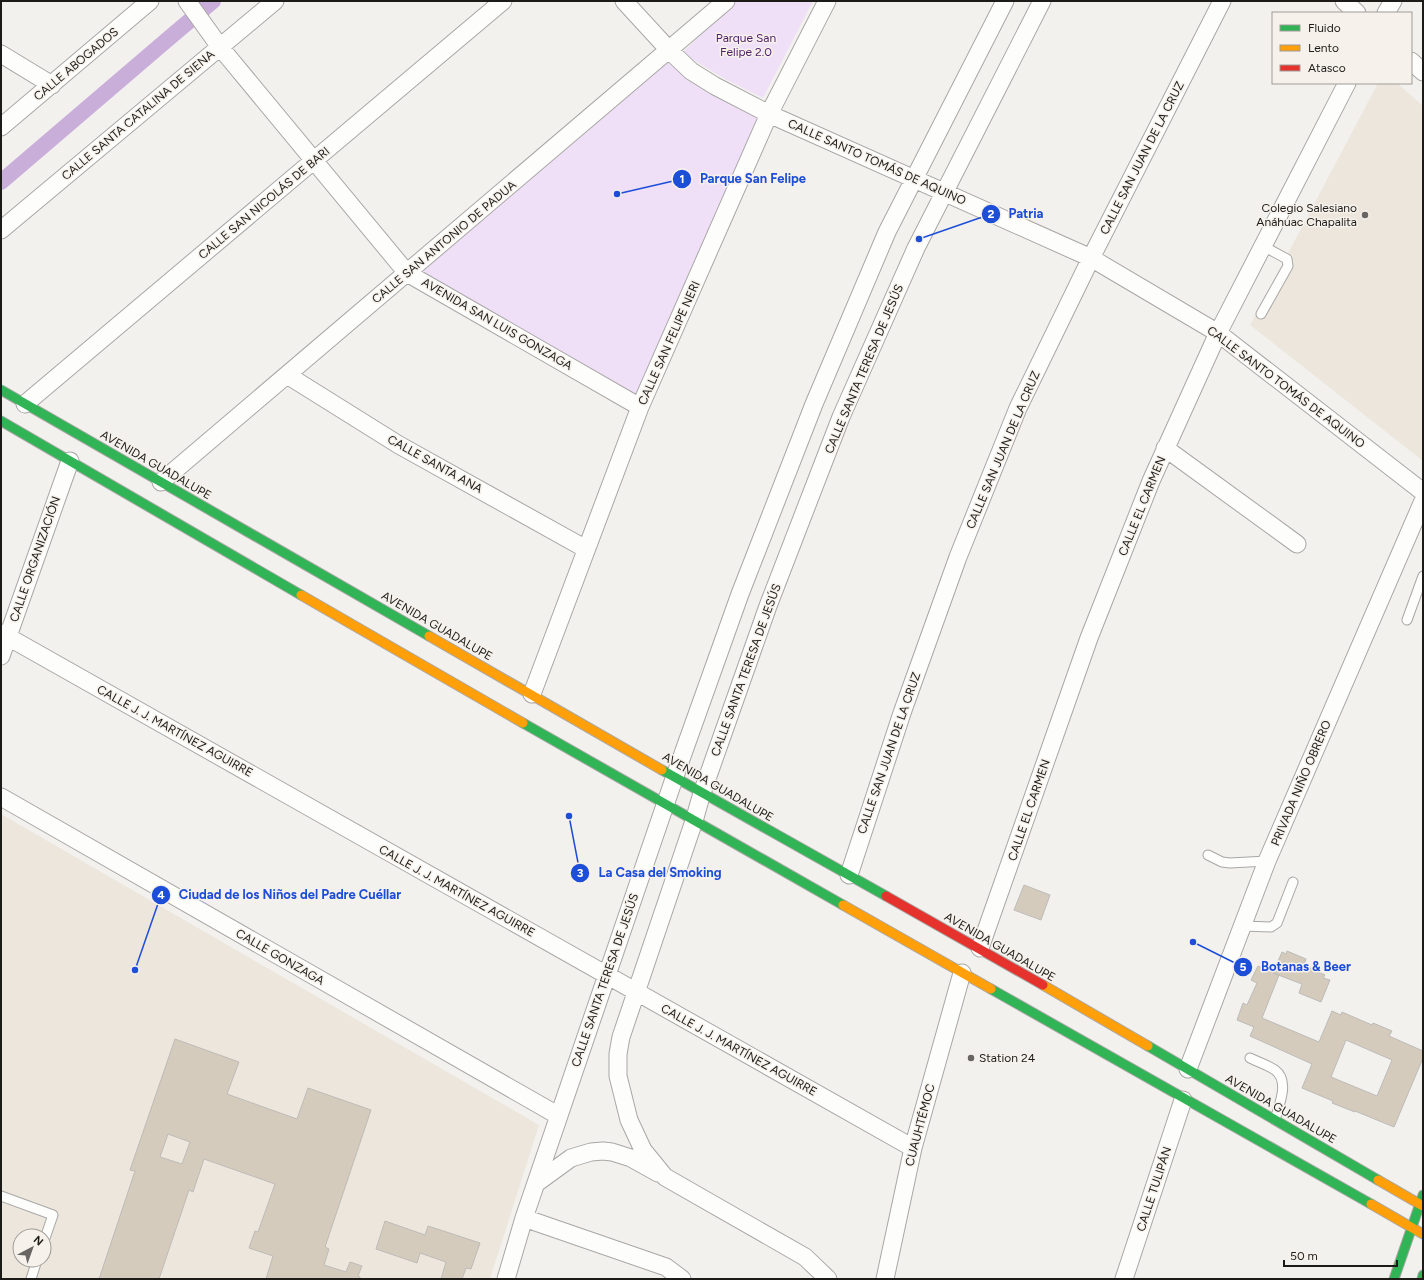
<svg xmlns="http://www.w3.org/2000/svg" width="1424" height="1280" font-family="Figtree,sans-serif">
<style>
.built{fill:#ece6dd;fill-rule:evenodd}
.green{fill:#efe0f7}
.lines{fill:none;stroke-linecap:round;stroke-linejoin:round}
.canal{stroke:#c9aeda;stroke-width:16}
.building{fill:#d4cbbc;stroke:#bdbbb8;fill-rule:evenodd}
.lane-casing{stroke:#a9a7a5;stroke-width:11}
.street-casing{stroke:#a9a7a5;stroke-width:19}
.fast-casing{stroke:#a9a7a5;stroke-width:11}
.slow-casing{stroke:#a9a7a5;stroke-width:11}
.jam-casing{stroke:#a9a7a5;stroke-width:11}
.lane{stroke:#fdfdfc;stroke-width:9}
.street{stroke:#fdfdfc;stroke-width:17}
.fast{stroke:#30b455;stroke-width:9}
.slow{stroke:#ff9f0a;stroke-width:9}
.jam{stroke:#e5322d;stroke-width:9}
.poi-dot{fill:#676663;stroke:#f6f1eb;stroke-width:1.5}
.labels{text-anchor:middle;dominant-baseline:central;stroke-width:3;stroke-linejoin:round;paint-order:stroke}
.park-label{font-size:12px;fill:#4e1e69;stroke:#f6f1eb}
.street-label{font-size:12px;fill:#1c1b18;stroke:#f6f1eb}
.poi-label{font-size:12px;fill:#1c1b18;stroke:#f6f1eb;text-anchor:end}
.leader{fill:none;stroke:#1d4ed8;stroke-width:1.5}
.callout-dot{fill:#1d4ed8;stroke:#f6f1eb;stroke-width:1.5}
.mark-label{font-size:12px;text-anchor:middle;font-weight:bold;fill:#fff}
.callout-label{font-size:13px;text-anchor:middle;font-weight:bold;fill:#1d4ed8;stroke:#f6f1eb;stroke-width:3;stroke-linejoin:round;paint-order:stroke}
</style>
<rect width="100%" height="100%" fill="#f3f1ee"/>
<path class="built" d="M1378,83H1397L1423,106V461L1250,325Z
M1,814L539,1125L490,1279H1ZM20,1236H44V1260H20Z"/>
<path class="green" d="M735,1H813L763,98L727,80L682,53Z
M672,56L763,116L637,398L411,272Z"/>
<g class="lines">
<path class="canal" d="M1,182L168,39L213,1"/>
</g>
<path class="building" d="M1024,885L1050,895L1041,920L1014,910Z
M1287,951L1306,959L1304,965L1325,975L1323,978L1330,980L1321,1002L1299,993L1302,984L1273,973L1282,952L1286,954Z
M1258,966L1279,975L1262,1018L1319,1042L1332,1011L1341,1015L1342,1012L1372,1025L1373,1023L1392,1031L1389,1036L1423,1051V1058L1394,1127L1355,1111V1112L1332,1103L1333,1101L1302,1088L1312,1064L1250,1036L1254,1027L1237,1020L1243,1003L1247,1005L1257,983L1251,980ZM1346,1040L1392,1060L1377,1096L1331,1077Z
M175,1039L239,1062L227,1094L297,1119L308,1088L371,1110L325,1247L329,1249L324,1265L346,1272L350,1262L362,1266L358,1276L360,1277V1279H266L273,1256L249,1248L255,1231L258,1232L275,1184L204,1159L193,1192L189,1190L159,1279H99L135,1171L130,1170ZM168,1134L190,1142L182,1164L160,1157Z
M385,1221L425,1235L428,1226L480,1243L471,1269L466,1268L462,1279H441L446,1262L420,1253L417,1263L376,1249Z"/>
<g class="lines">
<g class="lane-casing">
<path id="lane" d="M1261,314L1288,266L1287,259L1263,246
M1407,620L1423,576
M1208,855L1222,862L1230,863L1267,861
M1242,926L1271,927L1277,923L1293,882
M1250,1058C1258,1062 1268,1065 1275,1070C1290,1081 1279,1105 1275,1120
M1,1196L53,1215L44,1241
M31,1279L37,1260"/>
</g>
<g class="street-casing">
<path id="street" d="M187,1L220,47L407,273L640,407
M624,1L669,50L691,71L715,86L769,114L1091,258L1218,333L1423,492
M1344,1L1357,13
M1386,13L1393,1
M1,54L52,85
M1411,61L1423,72
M1,127L150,1
M1,230L275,1
M287,375L399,445L586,549
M25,404L503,1
M1165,448L1297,544
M161,482L726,1
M1,633L913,1148
M1,656L70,461
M532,694L640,407L769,114L827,1
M1,797L559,1116
M849,875L902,713L958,557L1018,408L1091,258L1222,1
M980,948L1089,638L1151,481L1218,333L1347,83
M1188,1069L1267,861L1423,501
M538,1182L571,1158L591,1152L603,1151L612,1152L631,1158L658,1173
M524,1218L666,1267L682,1279
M506,1279L524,1218L675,776L740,594L814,404L887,232L1005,1
M828,1279L805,1257L665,1177L643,1150L629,1120L618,1076V1054L621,1037L694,821L702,793L768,606L841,417L916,248L1042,1
M885,1279L913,1148L962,973
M1124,1279L1183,1100"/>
</g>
<g class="fast-casing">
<path id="fast" d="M1,390L429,636
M1,421L301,595
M523,723L843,905
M662,770L886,896
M991,989L1371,1204
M1148,1046L1378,1180
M1394,1279L1423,1195
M1422,1279L1423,1275"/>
</g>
<g class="slow-casing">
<path id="slow" d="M301,595L523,723
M429,636L662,770
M843,905L991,989
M1043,985L1148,1046
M1378,1180L1423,1206
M1371,1204L1423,1234"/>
</g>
<g class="jam-casing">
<path id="jam" d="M886,896L1043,985"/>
</g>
<use href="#lane" class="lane"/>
<use href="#street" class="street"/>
<use href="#fast" class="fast"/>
<use href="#slow" class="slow"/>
<use href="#jam" class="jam"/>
</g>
<g class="poi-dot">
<circle cx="1365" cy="215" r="4"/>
<circle cx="971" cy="1058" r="4"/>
</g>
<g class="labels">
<g class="park-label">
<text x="746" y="38">Parque San<tspan x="746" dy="14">Felipe 2.0</tspan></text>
</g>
<g class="street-label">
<text transform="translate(76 64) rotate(-40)">CALLE ABOGADOS</text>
<text transform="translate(138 115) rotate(-40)">CALLE SANTA CATALINA DE SIENA</text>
<text transform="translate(1142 158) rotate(-63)">CALLE SAN JUAN DE LA CRUZ</text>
<text transform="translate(877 162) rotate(24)">CALLE SANTO TOMÁS DE AQUINO</text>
<text transform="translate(264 203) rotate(-40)">CALLE SAN NICOLÁS DE BARI</text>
<text transform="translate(444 242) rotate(-40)">CALLE SAN ANTONIO DE PADUA</text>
<text transform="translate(497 324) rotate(30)">AVENIDA SAN LUIS GONZAGA</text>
<text transform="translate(669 343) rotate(-66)">CALLE SAN FELIPE NERI</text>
<text transform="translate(864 369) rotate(-67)">CALLE SANTA TERESA DE JESÚS</text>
<text transform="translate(1286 387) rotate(37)">CALLE SANTO TOMÁS DE AQUINO</text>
<text transform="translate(1003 450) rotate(-67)">CALLE SAN JUAN DE LA CRUZ</text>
<text transform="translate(435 464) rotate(29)">CALLE SANTA ANA</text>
<text transform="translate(156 465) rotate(30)">AVENIDA GUADALUPE</text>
<text transform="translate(1142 506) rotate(-68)">CALLE EL CARMEN</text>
<text transform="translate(35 559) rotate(-71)">CALLE ORGANIZACIÓN</text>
<text transform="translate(437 626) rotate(30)">AVENIDA GUADALUPE</text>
<text transform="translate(746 670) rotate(-70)">CALLE SANTA TERESA DE JESÚS</text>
<text transform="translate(175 731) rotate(29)">CALLE J. J. MARTÍNEZ AGUIRRE</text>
<text transform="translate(889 753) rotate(-71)">CALLE SAN JUAN DE LA CRUZ</text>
<text transform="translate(1301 783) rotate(-67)">PRIVADA NIÑO OBRERO</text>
<text transform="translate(718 787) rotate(30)">AVENIDA GUADALUPE</text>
<text transform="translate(1029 810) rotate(-71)">CALLE EL CARMEN</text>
<text transform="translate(457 891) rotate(29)">CALLE J. J. MARTÍNEZ AGUIRRE</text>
<text transform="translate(1000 947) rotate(30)">AVENIDA GUADALUPE</text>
<text transform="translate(280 957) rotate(30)">CALLE GONZAGA</text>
<text transform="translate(605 980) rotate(-71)">CALLE SANTA TERESA DE JESÚS</text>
<text transform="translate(739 1050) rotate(29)">CALLE J. J. MARTÍNEZ AGUIRRE</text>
<text transform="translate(1281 1109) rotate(30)">AVENIDA GUADALUPE</text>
<text transform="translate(920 1125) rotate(-75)">CUAUHTÉMOC</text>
<text transform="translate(1154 1189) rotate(-72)">CALLE TULIPÁN</text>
</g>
<g class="poi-label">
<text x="1357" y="208">Colegio Salesiano<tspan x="1357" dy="14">Anáhuac Chapalita</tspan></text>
<text x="979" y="1058" text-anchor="start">Station 24</text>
</g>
</g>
<path class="leader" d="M617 194L682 179M919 239L991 214M569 816L580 873M135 970L161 895M1193 942L1243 967"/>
<g class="callout-dot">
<circle cx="617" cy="194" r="4"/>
<circle cx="919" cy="239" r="4"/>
<circle cx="569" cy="816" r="4"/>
<circle cx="135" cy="970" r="4"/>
<circle cx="1193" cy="942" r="4"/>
<circle cx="682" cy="179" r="10"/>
<circle cx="991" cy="214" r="10"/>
<circle cx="580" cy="873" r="10"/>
<circle cx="161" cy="895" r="10"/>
<circle cx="1243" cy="967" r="10"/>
</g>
<g class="mark-label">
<text x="682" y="183">1</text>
<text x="991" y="218">2</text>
<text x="580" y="877">3</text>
<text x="161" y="899">4</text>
<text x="1243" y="971">5</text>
</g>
<g class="callout-label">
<text x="753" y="183">Parque San Felipe</text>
<text x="1026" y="218">Patria</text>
<text x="660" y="877">La Casa del Smoking</text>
<text x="290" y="899">Ciudad de los Niños del Padre Cuéllar</text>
<text x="1306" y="971">Botanas &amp; Beer</text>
</g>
<rect width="1424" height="1280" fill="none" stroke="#1c1b18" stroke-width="4"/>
<rect x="1272" y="12" width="140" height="72" fill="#f6f1eb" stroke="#9f9b97"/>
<rect x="1280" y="25" width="20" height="6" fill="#30b455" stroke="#9f9b97"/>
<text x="1308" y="32" font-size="12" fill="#1c1b18">Fluido</text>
<rect x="1280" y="45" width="20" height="6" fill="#ff9f0a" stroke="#9f9b97"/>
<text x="1308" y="52" font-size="12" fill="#1c1b18">Lento</text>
<rect x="1280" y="65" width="20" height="6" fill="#e5322d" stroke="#9f9b97"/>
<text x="1308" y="72" font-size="12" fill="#1c1b18">Atasco</text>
<g transform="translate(32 1248) rotate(41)"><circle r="19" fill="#f6f1eb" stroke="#9f9b97"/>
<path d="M0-3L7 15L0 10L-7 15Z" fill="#676663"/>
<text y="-6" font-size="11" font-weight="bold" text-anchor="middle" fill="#1c1b18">N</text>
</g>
<path d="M1284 1260v6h113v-6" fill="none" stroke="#1c1b18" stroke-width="2"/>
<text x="1290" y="1260" font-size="12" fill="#1c1b18" stroke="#f6f1eb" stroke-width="3" paint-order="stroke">50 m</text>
</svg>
